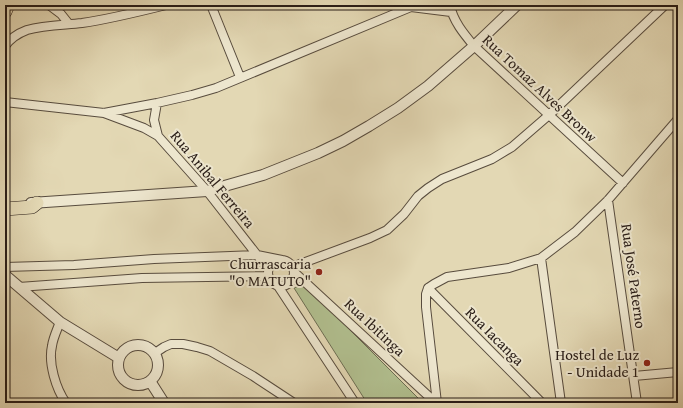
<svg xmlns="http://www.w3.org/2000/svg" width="683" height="408" font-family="'Gentium Book Plus',serif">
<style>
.green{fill:#b1bf8f;stroke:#6d6e53}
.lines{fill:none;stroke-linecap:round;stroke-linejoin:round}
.minor-casing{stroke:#584c3e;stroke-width:10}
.tertiary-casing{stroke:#584c3e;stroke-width:12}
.primary-casing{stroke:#291d17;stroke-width:14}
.trunk-casing{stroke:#291d17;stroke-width:14}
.minor{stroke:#ede6ce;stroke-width:8}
.tertiary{stroke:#ede6ce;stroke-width:10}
.primary{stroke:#e3d8b4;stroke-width:13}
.trunk{stroke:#e3d8b4;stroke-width:13}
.poi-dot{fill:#8f2418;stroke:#ede6ce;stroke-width:1.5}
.labels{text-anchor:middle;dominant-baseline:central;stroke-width:4;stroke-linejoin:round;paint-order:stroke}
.street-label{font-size:15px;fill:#291d17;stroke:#ede6ce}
.poi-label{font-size:15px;fill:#291d17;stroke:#ede6ce;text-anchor:end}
</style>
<rect width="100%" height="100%" fill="#e3d8b4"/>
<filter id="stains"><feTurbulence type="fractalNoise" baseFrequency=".005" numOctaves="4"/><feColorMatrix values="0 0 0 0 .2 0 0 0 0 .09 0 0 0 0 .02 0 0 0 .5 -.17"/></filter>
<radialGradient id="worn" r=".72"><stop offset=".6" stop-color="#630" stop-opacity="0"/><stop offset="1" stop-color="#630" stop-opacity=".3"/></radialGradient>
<path class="green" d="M304,284L423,403H367L294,288Z"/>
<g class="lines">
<g class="minor-casing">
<path id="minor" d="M49,5L61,14L69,24
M211,5L240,77
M450,5C453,21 464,34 474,46L623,183
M411,7L451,12
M5,46C10,39 19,33 27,30C44,25 64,25 82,23C110,19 138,12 166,5
M5,102L104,113L157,103L192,95L216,88L411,7L413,5
M157,103L154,120L158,136
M104,113L144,128L158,136L207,191L268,269
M608,200L637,403
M541,258L561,403
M268 273a13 13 0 1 1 26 0a13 13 0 1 1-26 0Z
M5,267L74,265L154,259L257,255L282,260
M292,267L370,238L387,230L404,214L418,196L428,188L442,179L492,159L512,147L549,115L665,5
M294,272L436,403
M278,286L355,403
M19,287L142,278L268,276
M428,288L542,403
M60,322C57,330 53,338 52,346C48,363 56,389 66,403
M155,353L164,347L171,344H183L197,347L210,351L253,376L294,403
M634,376L678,372
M437,403L426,307V294L428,288L434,284L447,277L509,268L541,258L575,232L608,200L678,119"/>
</g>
<g class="tertiary-casing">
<path id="tertiary" d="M31,203L207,191L263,175L318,153L343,141L369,126L398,108L428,86L474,46L517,5
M5,275L60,322L119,358
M118 365a20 20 0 1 1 40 0a20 20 0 1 1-40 0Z
M150,381L164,403"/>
</g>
<g class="primary-casing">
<path id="primary" d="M5,209L32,207L37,203"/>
</g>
<g class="trunk-casing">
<path id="trunk" d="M5,12L8,5"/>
</g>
<use href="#minor" class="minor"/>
<use href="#tertiary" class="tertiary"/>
<use href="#primary" class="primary"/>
<use href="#trunk" class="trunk"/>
</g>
<g class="poi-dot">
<circle cx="319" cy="272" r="4"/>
<circle cx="647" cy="363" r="4"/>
</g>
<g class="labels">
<g class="street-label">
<text transform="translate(540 88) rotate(43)">Rua Tomaz Alves Bronw</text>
<text transform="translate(213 179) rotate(50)">Rua Anibal Ferreira</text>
<text transform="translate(634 276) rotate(82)">Rua José Paterno</text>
<text transform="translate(375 327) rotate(43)">Rua Ibitinga</text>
<text transform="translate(495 336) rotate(45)">Rua Iacanga</text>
</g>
<g class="poi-label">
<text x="311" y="263">Churrascaria<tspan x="311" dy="17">"O MATUTO"</tspan></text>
<text x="639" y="354">Hostel de Luz<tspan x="639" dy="17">- Unidade 1</tspan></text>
</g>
</g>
<rect width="683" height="408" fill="none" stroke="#e3d8b4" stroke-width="20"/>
<rect x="6" y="6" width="671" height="396" fill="none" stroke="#291d17" stroke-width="2"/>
<rect x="10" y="10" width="663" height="388" fill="none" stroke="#291d17"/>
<rect width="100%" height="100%" filter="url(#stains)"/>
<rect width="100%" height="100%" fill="url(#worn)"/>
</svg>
